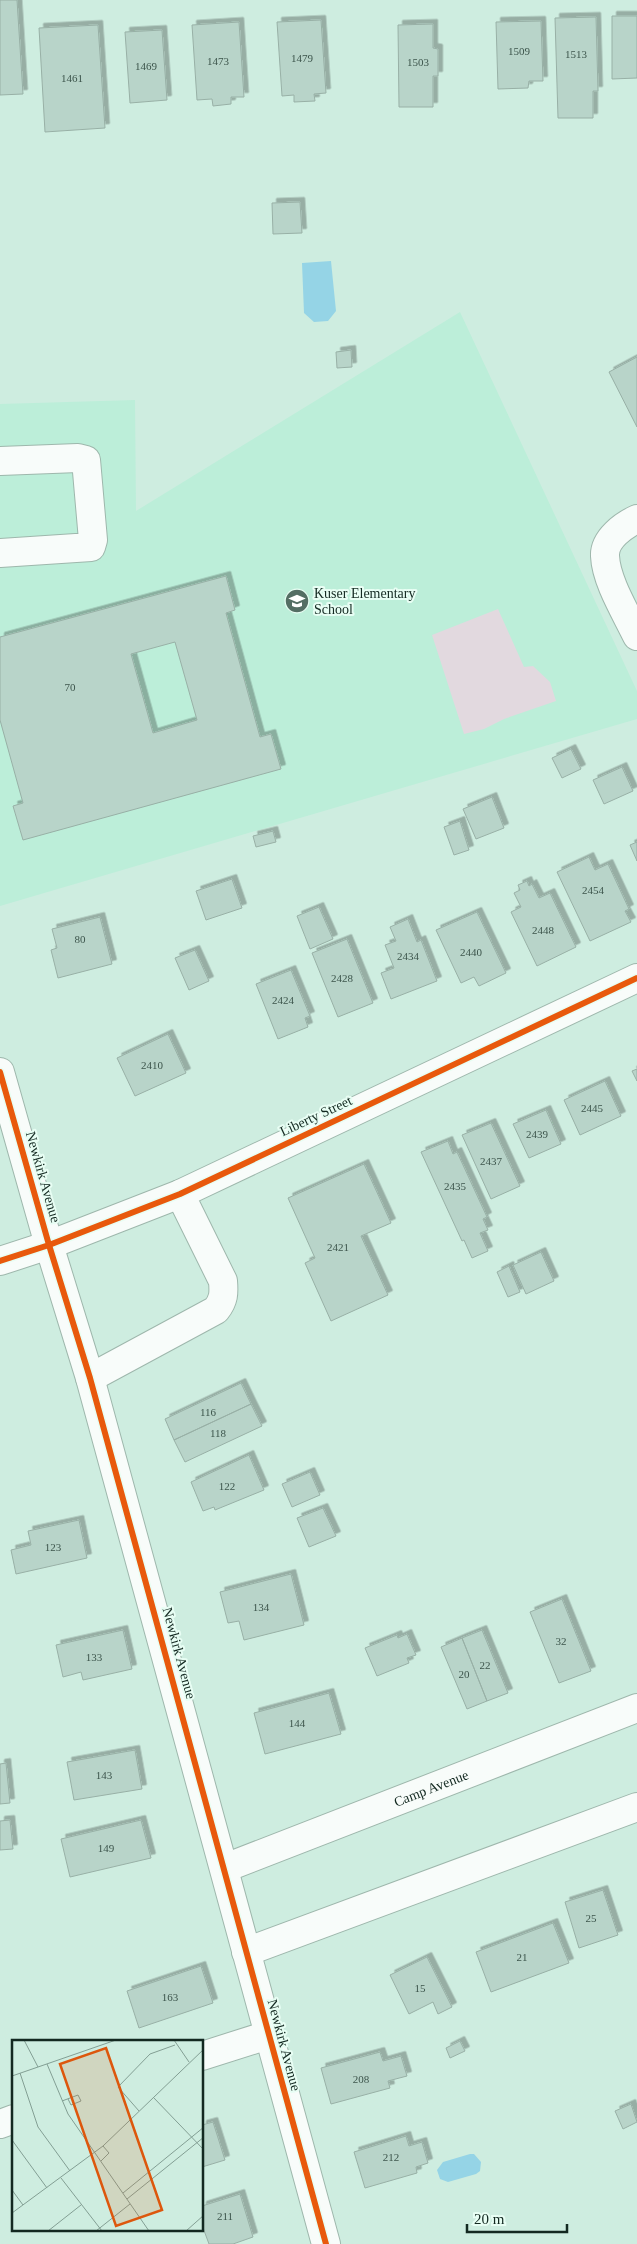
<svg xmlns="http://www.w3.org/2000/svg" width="637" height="2244" font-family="'Times New Roman',serif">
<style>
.built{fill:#bceed9}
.green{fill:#e2d9df}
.water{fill:#95d4e6}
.building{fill:#b8d4c9;stroke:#98b0a6;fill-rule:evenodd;filter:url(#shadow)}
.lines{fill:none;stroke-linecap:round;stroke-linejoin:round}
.minor-casing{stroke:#9eb7ac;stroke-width:30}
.minor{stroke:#f8fcfa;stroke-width:28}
.cycleway-casing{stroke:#e8fef4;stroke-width:9}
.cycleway{stroke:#e8590c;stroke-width:6}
.labels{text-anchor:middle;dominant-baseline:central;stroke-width:4;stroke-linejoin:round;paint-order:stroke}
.number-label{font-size:11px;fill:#3d554c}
.poi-label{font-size:14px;fill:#132921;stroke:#e8fef4;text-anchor:start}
.street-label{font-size:14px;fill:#132921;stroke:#e8fef4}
.inset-road{fill:none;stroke:#839f94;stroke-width:1}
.view{fill:#dd570d;fill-opacity:0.15;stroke:#dd570d;stroke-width:2.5}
.inset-edge{fill:none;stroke:#132921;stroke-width:2.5}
</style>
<defs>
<filter id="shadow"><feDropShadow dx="4.5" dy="-4.5" stdDeviation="0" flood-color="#0004"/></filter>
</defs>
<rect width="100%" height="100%" fill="#ceede0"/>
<path class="built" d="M460,312L637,691V719L0,906V404L135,400L136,511Z"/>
<path class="green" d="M498,609L524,667L533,666L550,682L556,701L504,719L484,729L464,734L432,635Z"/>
<path class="water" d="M331,261L336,311L328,321L314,322L304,313L302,263Z
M470,2154H474L481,2162L480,2171L476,2174L448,2182L440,2179L437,2170L443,2162Z"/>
<path class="building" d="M0,0H17L23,94L0,95Z
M612,16H637V78L612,79Z
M596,17L598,91H593V118H558L555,18Z
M321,20L326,93L314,94L315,101L294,102V95L282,96L277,22Z
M541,21L543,81H529L528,88L498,89L496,22Z
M239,22L244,97H231V104L213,106L212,99L197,100L192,25Z
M433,24V48L438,49V76H433V107H399L398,25Z
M98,25L105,128L45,132L39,28Z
M162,30L167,100L130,103L125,32Z
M300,202L302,233L273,234L272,203Z
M351,350L352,367L337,368L336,352Z
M637,357V427L609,372Z
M226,576L235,610L226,613L260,737L271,734L281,769L23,840L13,806L23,803L0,720V637ZM175,642L197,720L153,733L131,654Z
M571,749L581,769L562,778L552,758Z
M622,767L633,791L604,804L593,780Z
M492,797L504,828L476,839L463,809Z
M460,821L469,850L454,855L444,827Z
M273,831L276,842L256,847L253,836Z
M637,842V861L630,845Z
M589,857L595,870L608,864L629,909L625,911L631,922L590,941L557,872Z
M232,879L242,908L206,920L196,891Z
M527,881L529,886L532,884L539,898L550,893L576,947L537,966L511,912L521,907L514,893L520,890L518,885Z
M319,907L333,939L310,949L297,916Z
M477,912L506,973L479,986L474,977L461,983L436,930Z
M100,917L112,964L58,978L51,950L57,948L52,929Z
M408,919L417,942L421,940L437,981L391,999L381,973L394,968L385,945L396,941L390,927Z
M347,939L373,1003L338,1017L312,953Z
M195,950L209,981L189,990L175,958Z
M291,970L310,1016L305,1018L308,1027L278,1039L256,984Z
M168,1034L186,1073L135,1096L117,1058Z
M637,1069V1081L632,1071Z
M605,1081L621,1116L580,1135L564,1100Z
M546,1110L561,1144L529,1158L513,1124Z
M491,1123L520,1186L491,1199L462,1135Z
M448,1141L453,1154L457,1152L487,1217L483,1219L488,1230L480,1233L488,1251L472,1258L464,1240L462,1241L421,1152Z
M364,1164L391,1223L361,1236L388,1295L331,1321L305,1263L315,1258L288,1198Z
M541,1252L554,1281L526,1294L513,1265Z
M509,1266L520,1292L508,1297L497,1272Z
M241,1383L251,1404L174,1440L165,1419Z
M251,1404L262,1426L185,1462L174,1440Z
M249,1455L264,1490L215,1510L214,1507L203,1511L191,1482Z
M310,1472L320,1495L292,1507L282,1484Z
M323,1508L336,1536L309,1547L297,1518Z
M79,1520L87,1558L16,1574L11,1550L31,1545L28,1531Z
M291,1574L304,1625L244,1640L239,1621L228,1623L220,1592Z
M562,1599L591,1671L559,1683L530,1612Z
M123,1630L132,1669L83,1680L81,1672L63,1677L56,1645Z
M482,1630L508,1693L487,1701L462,1638Z
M407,1634L416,1655L407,1658L409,1663L377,1676L365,1648L397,1635L398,1638Z
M462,1638L487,1701L467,1709L441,1647Z
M329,1693L341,1734L265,1754L254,1713Z
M135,1750L142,1789L74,1800L67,1762Z
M6,1763L10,1803L0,1804V1764Z
M10,1820L13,1849L0,1850V1821Z
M141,1820L151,1858L70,1877L61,1839Z
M603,1890L618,1935L579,1948L565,1902Z
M553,1923L569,1963L491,1992L476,1952Z
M427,1957L452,2007L438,2014L433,2002L409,2014L390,1975Z
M201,1966L213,2003L139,2028L127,1991Z
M460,2041L465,2051L450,2058L446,2048Z
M380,2052L383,2061L401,2056L407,2076L388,2081L390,2088L331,2104L321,2068Z
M631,2104L637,2122L623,2129L615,2111Z
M213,2122L225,2160L202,2167V2125Z
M406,2136L409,2146L422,2142L428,2163L416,2167L417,2173L365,2188L354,2152Z
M240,2194L253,2237L233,2244H209L202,2225V2206Z"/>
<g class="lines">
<g class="minor-casing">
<g id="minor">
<path d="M0,461L78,458L86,460L93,540L91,547L0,553"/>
<path d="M637,519C624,525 604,539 605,556C606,581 626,613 637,636"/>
<path d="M0,1072L49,1245L90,1378L326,2244"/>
<path d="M0,1261L49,1245L180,1194L637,978"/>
<path d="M90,1378L216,1310C224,1300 224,1293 223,1281L180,1194"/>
<path id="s1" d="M225,1868L637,1708"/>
<path d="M246,1952L637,1807"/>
<path d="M202,2056L268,2035"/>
<path d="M0,2124L14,2119"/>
</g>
</g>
<use href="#minor" class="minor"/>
<g class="cycleway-casing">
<path id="cycleway" d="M0,1072L49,1245L90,1378L326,2244
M0,1261L49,1245L180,1194L637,978"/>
</g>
<use href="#cycleway" class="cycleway"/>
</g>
<defs>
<g id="school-disc" transform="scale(1.25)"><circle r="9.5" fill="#546e64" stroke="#e8fef4"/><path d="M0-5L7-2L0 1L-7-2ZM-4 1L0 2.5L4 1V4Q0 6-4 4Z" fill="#fff"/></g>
</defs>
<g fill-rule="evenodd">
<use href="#school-disc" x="297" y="601"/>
</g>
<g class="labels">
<g class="number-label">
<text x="519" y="51">1509</text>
<text x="576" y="54">1513</text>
<text x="302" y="58">1479</text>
<text x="218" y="61">1473</text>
<text x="418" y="62">1503</text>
<text x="146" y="66">1469</text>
<text x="72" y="78">1461</text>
<text x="70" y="687">70</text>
<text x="593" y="890">2454</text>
<text x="543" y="930">2448</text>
<text x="80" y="939">80</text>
<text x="471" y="952">2440</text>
<text x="408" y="956">2434</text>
<text x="342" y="978">2428</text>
<text x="283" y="1000">2424</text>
<text x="152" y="1065">2410</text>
<text x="592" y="1108">2445</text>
<text x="537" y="1134">2439</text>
<text x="491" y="1161">2437</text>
<text x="455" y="1186">2435</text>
<text x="338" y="1247">2421</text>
<text x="208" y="1412">116</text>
<text x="218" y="1433">118</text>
<text x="227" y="1486">122</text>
<text x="53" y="1547">123</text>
<text x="261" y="1607">134</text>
<text x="561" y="1641">32</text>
<text x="94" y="1657">133</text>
<text x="485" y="1665">22</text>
<text x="464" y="1674">20</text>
<text x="297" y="1723">144</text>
<text x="104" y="1775">143</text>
<text x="106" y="1848">149</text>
<text x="591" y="1918">25</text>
<text x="522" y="1957">21</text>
<text x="420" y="1988">15</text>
<text x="170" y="1997">163</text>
<text x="361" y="2079">208</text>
<text x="391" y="2157">212</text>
<text x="225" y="2216">211</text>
</g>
<g class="poi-label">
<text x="314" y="593">Kuser Elementary<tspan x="314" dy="16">School</tspan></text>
</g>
<g class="street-label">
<text transform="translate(316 1116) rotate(-25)">Liberty Street</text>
<text transform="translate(43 1177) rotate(74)">Newkirk Avenue</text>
<text transform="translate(179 1653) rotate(75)">Newkirk Avenue</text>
<text stroke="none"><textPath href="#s1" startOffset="221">Camp Avenue</textPath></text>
<text transform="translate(284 2045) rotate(75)">Newkirk Avenue</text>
</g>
</g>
<g transform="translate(12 2040)">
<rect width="191" height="191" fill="#ceede0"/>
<path class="inset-road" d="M12,0L26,27M162,0L177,22M35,24L56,74L137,191M8,33L26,87L58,131M0,36L104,0M141,57L192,110M50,61L66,55L69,61L59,65L56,59M127,71L106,47L138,14L163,5M0,100L35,148M89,121L97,113L91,106M49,138L90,191M0,150L11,165M111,153L192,87M115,159L192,97M0,173L91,106L192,9M36,191L69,165M84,191L118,164M174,191L192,175"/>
<path class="view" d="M94,8L150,170L104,186L48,24Z"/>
<rect width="191" height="191" class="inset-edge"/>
</g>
<path d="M467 2224v8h100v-8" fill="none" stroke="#132921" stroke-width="2.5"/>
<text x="474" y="2224" font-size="15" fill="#132921" stroke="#e8fef4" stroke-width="4" paint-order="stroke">20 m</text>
</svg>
